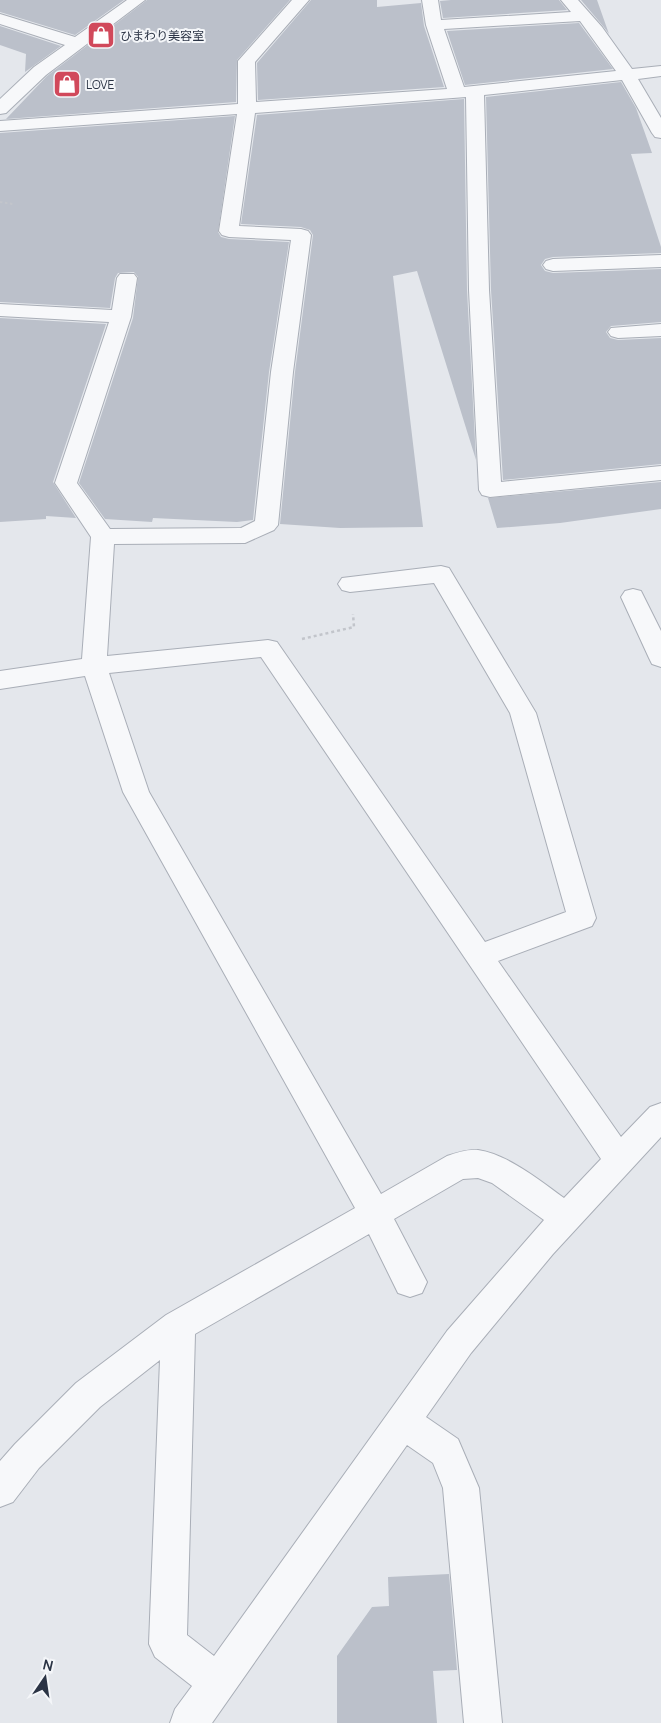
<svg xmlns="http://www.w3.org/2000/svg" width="661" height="1723" font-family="Manrope,'Noto Sans JP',sans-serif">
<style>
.building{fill:#bbc0ca}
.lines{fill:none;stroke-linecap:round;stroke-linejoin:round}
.minor-casing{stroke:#a9aeb7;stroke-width:2}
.path-far1{stroke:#c2c5cb;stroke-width:2;stroke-dasharray:2.5 2.5;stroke-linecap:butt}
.path{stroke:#c2c5cb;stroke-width:2.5;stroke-dasharray:3 3;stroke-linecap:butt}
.minor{fill:#f7f8fa;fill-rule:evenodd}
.labels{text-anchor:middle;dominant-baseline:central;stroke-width:4;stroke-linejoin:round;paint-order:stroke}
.far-poi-label{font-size:12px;fill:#2b3445;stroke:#f4f6f9;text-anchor:start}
</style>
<rect width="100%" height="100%" fill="#e4e7ec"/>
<path class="building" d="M0,0H124L75,35L0,12Z
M147,0H290L237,60L236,102L6,119L47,76Z
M311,0H377V7L421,3L424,26L444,87L258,100L257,63Z
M451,0H559L567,10L443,18L440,1Z
M581,0H597L609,34L603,26Z
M579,23L613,69L465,85L447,31Z
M0,26L61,46L25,72L26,54L0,45Z
M621,82L636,108L652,153L631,154L661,247V253L553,257L545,259L541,265L545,271L553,273L661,269V322L611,326L606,332L610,338L618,340L661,338V464L503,480L491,290L486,97Z
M464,99L467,290L476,460L417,271L393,276L423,527L340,528L280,524L295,372L313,235L310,230L301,227L241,224L257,115Z
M235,116L218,232L221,237L229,239L289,242L269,372L253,520L237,522L153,518L152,522L105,519L79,483L133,318L138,277L134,272L118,273L115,278L110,308L0,302V133Z
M0,318L106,324L53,482L76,518L46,516V519L0,522Z
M661,482V509L560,523L497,528L488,498Z
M449,1574L457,1670L433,1671L437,1723H337V1656L372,1607L389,1606L388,1577Z"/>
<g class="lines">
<g class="minor-casing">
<path id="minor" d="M127,0H145L46,75L6,113L0,114V99L34,67L65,45L0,24V14L75,37Z
M292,0H309L255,62L256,102L447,89L426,25L422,0H438L441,20L571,12L561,0H578L602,27L632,69L661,66V76L638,79L661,118V138L655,137L652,133L622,80L484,95L489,290L501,482L661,466V480L490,497L482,495L479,490L469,290L466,97L255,113L239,226L301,229L308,231L311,235L293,372L278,525L274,530L245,543L114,544L107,656L268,640L277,642L485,942L566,912L510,713L434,583L350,592L342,590L338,584L342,578L441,566L449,568L536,713L596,918L592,926L498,961L621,1137L650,1107L661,1103V1137L553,1254L471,1353L426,1417L458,1439L479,1488L502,1723H464L443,1488L433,1463L407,1445L212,1723H170L175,1709L192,1686L155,1657L149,1644L160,1360L100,1407L39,1468L13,1502L0,1507V1461L15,1444L76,1383L166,1315L355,1208L123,792L85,676L0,689V671L82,659L91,537L55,483L109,322L0,316V304L112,310L117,278L120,274H134L137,278L131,317L77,483L110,529L241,528L255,521L271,372L291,240L229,237L222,235L219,231L237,114L0,131V121L238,104V61ZM580,21L616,71L464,87L444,29ZM261,657L601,1159L564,1198C541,1181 507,1154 478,1150C468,1149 456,1153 447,1156L381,1194L149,792L109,673ZM478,1178L492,1183L544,1220L447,1331L214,1656L187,1635L195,1334L369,1234L398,1293L410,1297L422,1293L427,1282L394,1219L463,1179Z
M661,255V267L553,271L546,269L543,265L546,261L553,259Z
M661,324V336L618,338L611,336L608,332L611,328Z
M633,589L641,591L661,631V667L652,664L649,658L621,597L625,591Z"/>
</g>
<path class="path-far1" d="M0,202L13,204"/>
<path class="path" d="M302,639L354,627L353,614"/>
<use href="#minor" class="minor"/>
</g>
<defs>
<g id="shop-square" transform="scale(1.4375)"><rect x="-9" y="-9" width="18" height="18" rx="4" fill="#d1495b" stroke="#f4f6f9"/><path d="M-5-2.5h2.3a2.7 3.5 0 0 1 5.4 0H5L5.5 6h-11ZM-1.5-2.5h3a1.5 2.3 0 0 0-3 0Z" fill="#fff"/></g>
</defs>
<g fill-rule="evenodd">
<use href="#shop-square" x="101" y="35"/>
<use href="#shop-square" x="67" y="84"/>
</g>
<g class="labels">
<g class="far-poi-label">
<text x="120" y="35">ひまわり美容室</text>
<text x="86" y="84">LOVE</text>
</g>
</g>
<g transform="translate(45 1678) rotate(13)" stroke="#f4f6f9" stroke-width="4" paint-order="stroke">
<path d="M0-4L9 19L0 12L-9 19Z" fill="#2b3445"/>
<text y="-8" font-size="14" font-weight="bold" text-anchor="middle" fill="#2b3445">N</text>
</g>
</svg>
